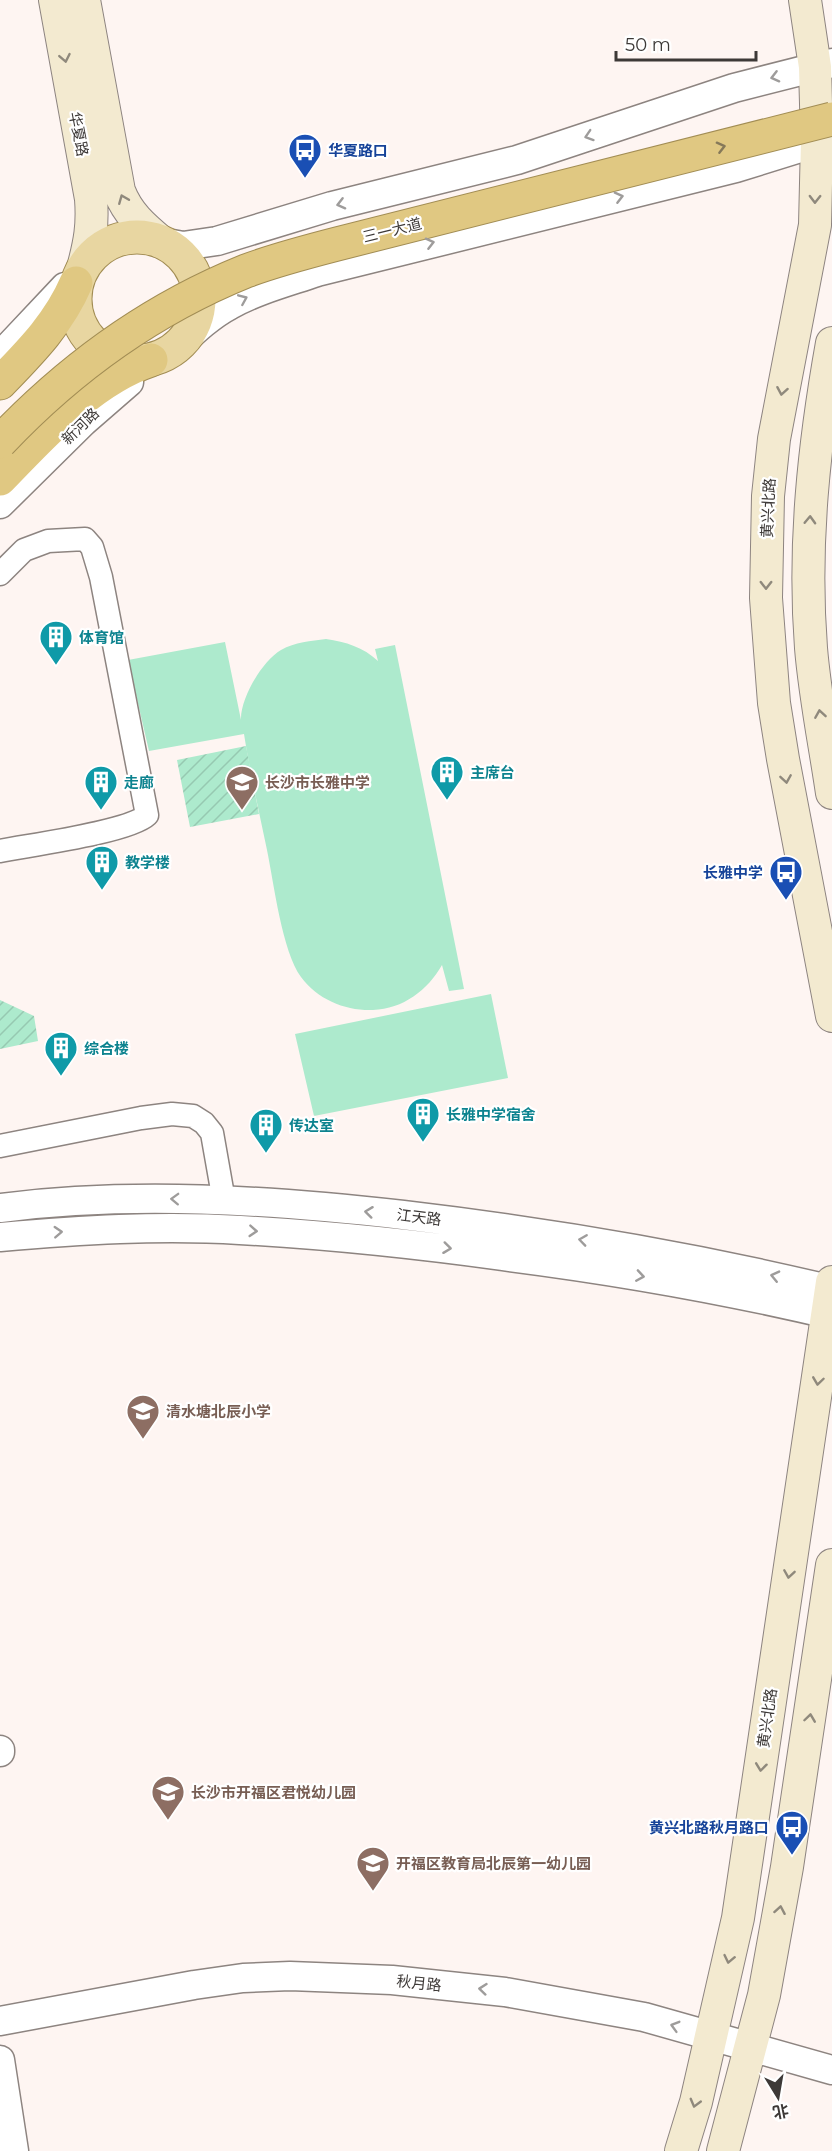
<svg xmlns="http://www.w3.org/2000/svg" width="832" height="2151" font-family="Montserrat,'Noto Sans SC',sans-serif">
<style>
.garden{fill:url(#garden-furrows)}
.pitch{fill:#adeacd}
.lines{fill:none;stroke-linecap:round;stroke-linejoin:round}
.minor-casing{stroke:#8d8480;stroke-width:25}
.tertiary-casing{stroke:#8d8480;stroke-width:31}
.secondary-casing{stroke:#8d8480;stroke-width:34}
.primary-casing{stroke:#a28d54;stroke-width:35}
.trunk-casing{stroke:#a28d54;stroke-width:35}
.minor{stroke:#fff;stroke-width:22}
.tertiary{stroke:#fff;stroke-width:28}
.secondary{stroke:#f3ead0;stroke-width:32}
.primary{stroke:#e8d6a1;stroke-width:33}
.trunk{stroke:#e0c882;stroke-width:33}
.trunk-bridge-casing{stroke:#a28d54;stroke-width:35;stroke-linecap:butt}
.trunk-bridge{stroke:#e0c882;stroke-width:33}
.oneway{stroke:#8f897c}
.oneway2{stroke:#9e9c9b}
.oneway3{stroke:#867959}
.labels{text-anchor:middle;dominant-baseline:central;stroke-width:4.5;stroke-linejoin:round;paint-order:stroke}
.street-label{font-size:15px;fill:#3d3937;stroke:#fff}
.transit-label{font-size:15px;font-weight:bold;fill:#164399;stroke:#fff;text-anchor:end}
.culture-label{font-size:15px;font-weight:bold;fill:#0d838f;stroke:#fff;text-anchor:start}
.education-label{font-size:15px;font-weight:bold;fill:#785e54;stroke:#fff;text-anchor:start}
</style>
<defs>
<pattern id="garden-furrows" width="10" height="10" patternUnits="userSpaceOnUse" patternTransform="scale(1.5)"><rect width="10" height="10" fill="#adeacd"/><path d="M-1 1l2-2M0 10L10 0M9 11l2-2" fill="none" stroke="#96c9b1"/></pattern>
</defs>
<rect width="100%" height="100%" fill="#fef5f2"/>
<path class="garden" d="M246,746L259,814L190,827L177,760Z
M0,1000L34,1016L38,1041L0,1049Z"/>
<path class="pitch" d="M326,639C346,642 363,647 378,661L375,649L395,645L464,989L449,991L442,965C428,990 403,1009 373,1010C346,1011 318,1000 301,977C282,951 274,884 267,850C259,811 250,773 244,734L149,751L128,660L225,642L241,720C240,699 262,661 281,650C295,642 311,641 326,639Z
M491,994L508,1078L314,1116L295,1034Z"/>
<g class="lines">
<g class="minor-casing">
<path id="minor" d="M0,574L24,550L48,541L85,539L92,547L101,577L147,815C129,832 30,845 0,851
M0,1146L141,1118L172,1114L193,1116L204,1123L212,1133L224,1201"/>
</g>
<g class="tertiary-casing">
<path id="tertiary" d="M161,242L183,246L217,241L332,206L517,160L734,88L832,63
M179,345C195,330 211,315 230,305C257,290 288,282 317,272L736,168L832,138
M0,356L65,287
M0,504L83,422L129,382
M0,1208C133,1191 270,1200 403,1215C547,1232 691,1256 832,1290
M0,1237C79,1230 160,1225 240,1230C328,1235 415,1244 502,1256C613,1270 723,1289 832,1315
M0,1750V1752
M0,2021L194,1985L243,1978L290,1976L392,1980L505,1992L644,2017L832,2070
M0,2060L14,2151"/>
</g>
<g class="secondary-casing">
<path id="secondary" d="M55,0L91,199C93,225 90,242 83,268
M84,0L119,191C128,214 142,226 161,242
M805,0L815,67L817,141L815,225L774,439L768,496L766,598L774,703L783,759L832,1016
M832,343C814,444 803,545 811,648C815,697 825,745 832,793
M681,2151L696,2102L738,1918L832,1282
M723,2151L764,1995L787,1867L832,1565"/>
</g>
<g class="primary-casing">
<path id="primary" d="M75 299a62 62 0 1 1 124 0a62 62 0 1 1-124 0Z"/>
</g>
<g class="trunk-casing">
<path id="trunk" d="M0,383C30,352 59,323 76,283
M0,479C44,434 90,381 151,360"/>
</g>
<use href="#minor" class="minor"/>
<use href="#tertiary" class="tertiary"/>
<use href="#secondary" class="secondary"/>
<use href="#primary" class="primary"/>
<use href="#trunk" class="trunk"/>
<g class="trunk-bridge-casing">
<path id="trunk-bridge" d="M0,442C69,369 152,309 246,271C275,260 306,252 337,244L832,119"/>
</g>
<use href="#trunk-bridge" class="trunk-bridge"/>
</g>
<defs><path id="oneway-chevron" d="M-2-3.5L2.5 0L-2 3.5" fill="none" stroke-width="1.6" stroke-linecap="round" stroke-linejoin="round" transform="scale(1.5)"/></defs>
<g class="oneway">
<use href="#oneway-chevron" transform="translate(65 58) rotate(79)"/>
<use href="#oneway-chevron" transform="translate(123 199) rotate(-112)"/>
<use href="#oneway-chevron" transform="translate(815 199) rotate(91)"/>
<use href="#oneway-chevron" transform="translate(782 391) rotate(100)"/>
<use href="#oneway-chevron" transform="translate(810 520) rotate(-88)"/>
<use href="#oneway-chevron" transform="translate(766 585) rotate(90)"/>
<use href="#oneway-chevron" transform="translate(820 714) rotate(-99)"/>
<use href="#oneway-chevron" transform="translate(786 779) rotate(81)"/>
<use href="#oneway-chevron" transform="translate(818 1381) rotate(98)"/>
<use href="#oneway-chevron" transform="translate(789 1574) rotate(99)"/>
<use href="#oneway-chevron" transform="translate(810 1718) rotate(-82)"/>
<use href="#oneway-chevron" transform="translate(761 1767) rotate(97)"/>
<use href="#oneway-chevron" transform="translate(780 1910) rotate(-80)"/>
<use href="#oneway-chevron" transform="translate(729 1959) rotate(102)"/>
<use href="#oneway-chevron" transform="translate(695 2103) rotate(105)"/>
</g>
<g class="oneway2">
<use href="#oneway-chevron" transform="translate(775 77) rotate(166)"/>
<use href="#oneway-chevron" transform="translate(589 136) rotate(162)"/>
<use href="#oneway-chevron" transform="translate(619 197) rotate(-14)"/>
<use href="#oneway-chevron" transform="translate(341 204) rotate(166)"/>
<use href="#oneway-chevron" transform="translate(430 243) rotate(-14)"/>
<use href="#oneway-chevron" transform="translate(243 299) rotate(-23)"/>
<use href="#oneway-chevron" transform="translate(175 1199) rotate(-178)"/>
<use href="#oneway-chevron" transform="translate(369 1212) rotate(-173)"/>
<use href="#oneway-chevron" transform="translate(253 1231) rotate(4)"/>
<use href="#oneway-chevron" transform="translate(58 1232) rotate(-3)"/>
<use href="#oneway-chevron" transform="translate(583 1240) rotate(-172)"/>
<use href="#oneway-chevron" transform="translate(447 1248) rotate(7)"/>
<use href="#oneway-chevron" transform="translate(640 1276) rotate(9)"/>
<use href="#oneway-chevron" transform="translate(775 1276) rotate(-167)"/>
<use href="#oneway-chevron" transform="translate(483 1989) rotate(-174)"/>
<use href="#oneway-chevron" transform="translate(675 2026) rotate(-164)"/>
</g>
<use class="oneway3" href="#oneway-chevron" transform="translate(721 147) rotate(-14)"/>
<defs>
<g id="bus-pin" transform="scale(1.725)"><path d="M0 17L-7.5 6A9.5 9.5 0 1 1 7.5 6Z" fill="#1a4fb4" stroke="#fff"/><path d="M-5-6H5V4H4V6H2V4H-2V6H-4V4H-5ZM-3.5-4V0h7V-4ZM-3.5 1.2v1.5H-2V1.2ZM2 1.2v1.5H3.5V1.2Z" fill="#fff"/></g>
<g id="building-pin" transform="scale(1.725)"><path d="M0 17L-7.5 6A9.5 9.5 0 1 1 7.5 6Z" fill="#0f9aa8" stroke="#fff"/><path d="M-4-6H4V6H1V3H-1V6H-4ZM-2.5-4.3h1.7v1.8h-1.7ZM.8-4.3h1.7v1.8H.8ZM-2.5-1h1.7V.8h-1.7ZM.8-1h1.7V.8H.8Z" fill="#fff"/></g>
<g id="school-pin" transform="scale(1.725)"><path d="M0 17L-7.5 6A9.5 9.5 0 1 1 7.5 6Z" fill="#8d6e63" stroke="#fff"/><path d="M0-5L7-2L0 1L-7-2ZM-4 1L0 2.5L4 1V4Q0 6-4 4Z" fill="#fff"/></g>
</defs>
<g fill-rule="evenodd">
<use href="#bus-pin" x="305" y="150"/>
<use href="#building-pin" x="56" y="637"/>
<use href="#building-pin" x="447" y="772"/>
<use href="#building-pin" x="101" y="782"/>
<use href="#school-pin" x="242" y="782"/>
<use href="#building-pin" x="102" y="862"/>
<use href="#bus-pin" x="786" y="872"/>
<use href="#building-pin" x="61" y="1048"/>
<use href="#building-pin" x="423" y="1114"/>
<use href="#building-pin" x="266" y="1125"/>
<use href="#school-pin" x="143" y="1411"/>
<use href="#school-pin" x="168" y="1792"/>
<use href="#bus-pin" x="792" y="1827"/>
<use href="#school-pin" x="373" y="1863"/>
</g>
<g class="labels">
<g class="street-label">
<text transform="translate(79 134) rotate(79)">华夏路</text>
<text transform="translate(392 230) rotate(-14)">三一大道</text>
<text transform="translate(80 426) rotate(-44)">新河路</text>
<text transform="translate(768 508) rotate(-87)">黄兴北路</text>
<text transform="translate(419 1217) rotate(7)">江天路</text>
<text transform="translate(767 1718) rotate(-82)">黄兴北路</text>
<text transform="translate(419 1983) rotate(6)">秋月路</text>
</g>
<g class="transit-label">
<text x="328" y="150" text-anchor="start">华夏路口</text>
<text x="763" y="872">长雅中学</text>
<text x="769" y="1827">黄兴北路秋月路口</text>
</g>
<g class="culture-label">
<text x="79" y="637">体育馆</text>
<text x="470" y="772">主席台</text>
<text x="124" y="782">走廊</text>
<text x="125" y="862">教学楼</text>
<text x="84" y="1048">综合楼</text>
<text x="446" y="1114">长雅中学宿舍</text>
<text x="289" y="1125">传达室</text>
</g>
<g class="education-label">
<text x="265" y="782">长沙市长雅中学</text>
<text x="166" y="1411">清水塘北辰小学</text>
<text x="191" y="1792">长沙市开福区君悦幼儿园</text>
<text x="396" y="1863">开福区教育局北辰第一幼儿园</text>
</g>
</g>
<g transform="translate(778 2097) rotate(169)" stroke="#ffffff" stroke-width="4.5" paint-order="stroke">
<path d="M0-4.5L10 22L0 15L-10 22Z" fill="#3d3937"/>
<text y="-9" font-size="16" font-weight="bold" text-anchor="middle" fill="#3d3937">北</text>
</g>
<path d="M616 51v9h140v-9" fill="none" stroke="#3d3937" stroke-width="3"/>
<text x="625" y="51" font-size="18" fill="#3d3937" stroke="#ffffff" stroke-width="4.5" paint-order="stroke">50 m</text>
</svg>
